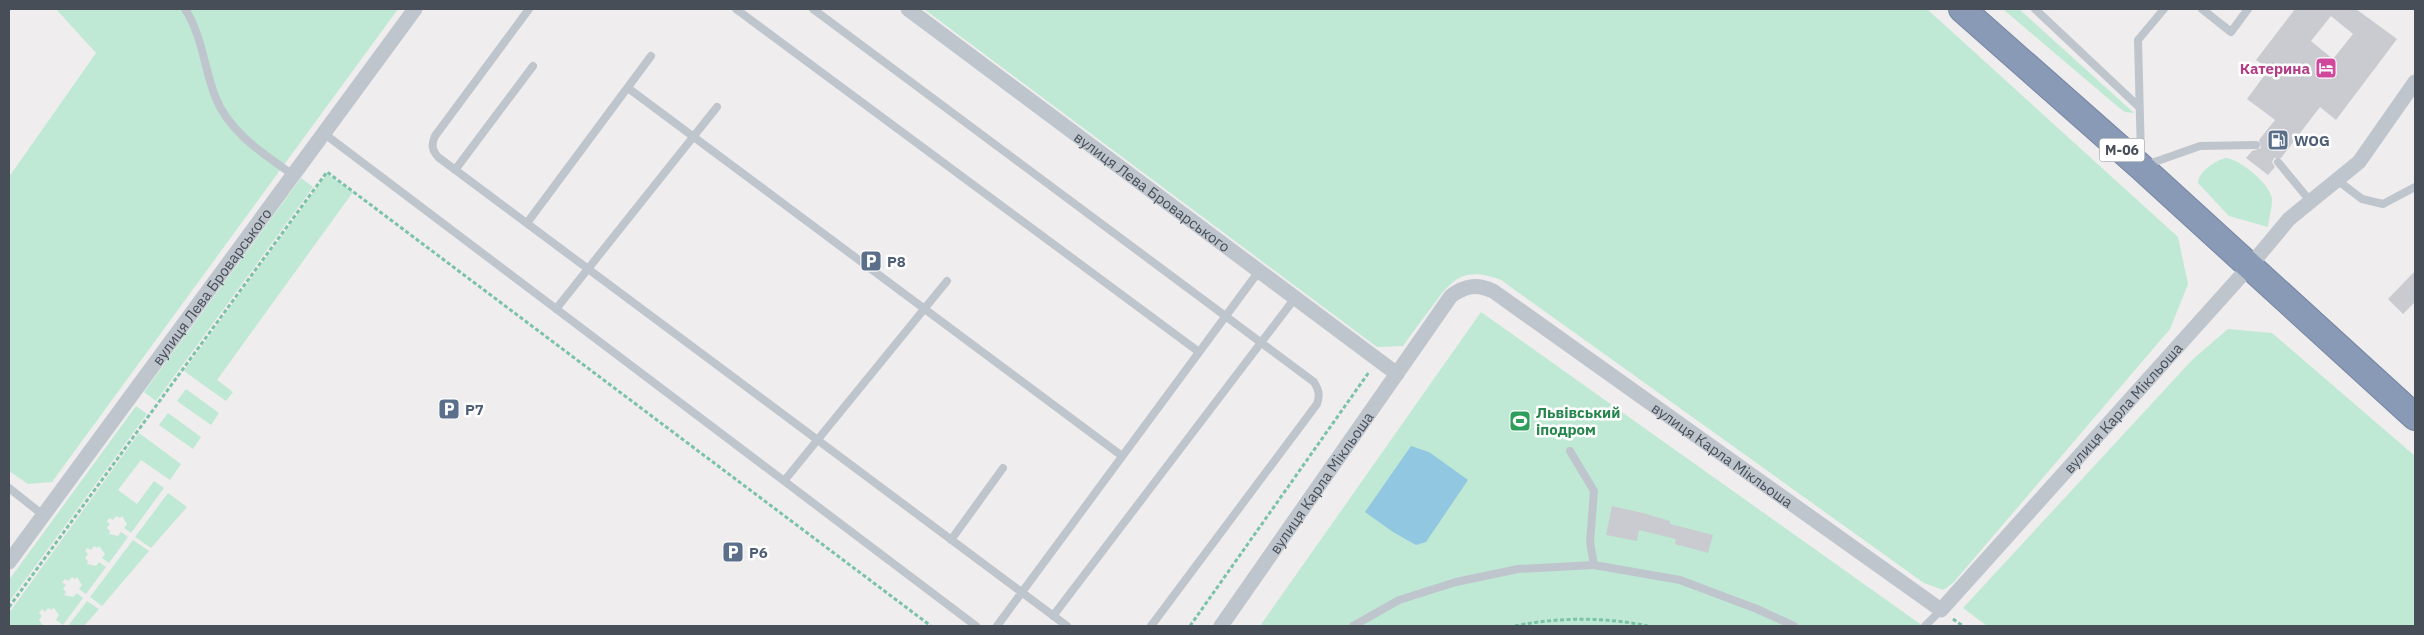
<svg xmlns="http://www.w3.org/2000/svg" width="2424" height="635" font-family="'IBM Plex Sans',sans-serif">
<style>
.green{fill:#bfe9d4}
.water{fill:#91c7e1}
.building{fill:#cacbd1;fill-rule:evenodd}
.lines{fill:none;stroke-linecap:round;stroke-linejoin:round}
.highway-casing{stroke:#7585a2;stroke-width:28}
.path{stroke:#7bc3a8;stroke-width:3;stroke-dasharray:4 2.5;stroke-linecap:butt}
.lane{stroke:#bfc5cd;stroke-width:8}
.street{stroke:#bfc5cd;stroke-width:15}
.highway{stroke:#899ab6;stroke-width:26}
.labels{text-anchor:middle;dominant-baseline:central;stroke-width:5;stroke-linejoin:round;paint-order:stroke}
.shield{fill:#fff;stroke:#7e838a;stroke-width:1}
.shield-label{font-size:14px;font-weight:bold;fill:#474e58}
.hotel-label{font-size:15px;font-weight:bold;fill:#b23c85;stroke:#fff;text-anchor:end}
.service-label{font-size:15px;font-weight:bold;fill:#4e5e75;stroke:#fff;text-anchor:start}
.street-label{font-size:15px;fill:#474e58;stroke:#fff}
.leisure-label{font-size:15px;font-weight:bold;fill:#27864d;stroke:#fff;text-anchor:start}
</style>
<rect width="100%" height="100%" fill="#efeded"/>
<path class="green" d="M56,9H398L52,482L28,484L9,471V177L96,53Z
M924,9H1927L2178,237L2188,284L2170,329L1953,583L1943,590L1924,583L1501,280C1463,266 1452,279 1431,308C1421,321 1412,333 1403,346L1377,347Z
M2003,9H2019L2134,113L2125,112L2117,106Z
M2226,158C2240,159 2271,185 2272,199C2272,208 2269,218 2268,227L2229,216L2198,183C2198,172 2216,160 2226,158Z
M327,174L353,192L217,380L233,392L226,401L184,371Z
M301,178L313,187L156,401L144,392Z
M1481,312L1923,626H1260Z
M2228,329L2272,333L2415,456V626H1987L1963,608L2193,359Z
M186,389L219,413L211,425L177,401Z
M136,406L147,414L9,602V580Z
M168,413L201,437L193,449L159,425Z
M139,433L181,464L170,480L141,460L118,490L137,504L154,481L164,488L131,533L124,528L127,524L122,516L120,518L116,516L113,520L109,518L107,522L110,524L107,528L110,531L109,534L118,536L121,532L128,537L109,563L102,558L105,554L99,546L97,548L94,546L91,550L87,548L85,551L88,554L85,558L88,561L87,564L96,566L99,562L106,567L86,594L79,589L82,585L77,577L75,579L72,577L68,581L65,579L62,582L66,585L63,589L66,592L64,595L73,597L77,593L83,598L63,625L56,620L59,615L53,607L52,610L48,608L45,612L42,609L39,613L42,616L39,620L43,626H9V613Z
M168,493L187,507L151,548L135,537Z
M133,540L149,551L102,606L90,597Z
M87,601L99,609L84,626H68Z"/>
<path class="water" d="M1411,446L1429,452L1468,480L1426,542L1416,545L1393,532L1365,512Z"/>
<path class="building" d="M2295,9H2356L2397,39L2336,120L2320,107L2281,158H2274L2272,162L2275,167L2268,175L2246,158L2252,151L2261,148L2259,140L2275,120L2247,99L2269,69L2256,60ZM2331,16L2353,34L2333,59L2311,41Z
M2415,271V302L2403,314L2388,299Z
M1612,506L1643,513L1670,521V524L1713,535L1708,553L1675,544L1676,539L1639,530L1637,541L1606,535Z"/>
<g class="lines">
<g class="highway-casing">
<path id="highway" d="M1962,9L2141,167L2415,417"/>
</g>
<path class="path" d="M9,607L327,172L931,626
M1953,619L1963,626
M1190,626L1369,372
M1515,626C1558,617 1605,617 1648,626"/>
<path class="lane" d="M185,9C202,35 204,67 215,96C228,131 262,153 292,174
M529,9L435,136C431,145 432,150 438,157L1067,626
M736,9L1199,352
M813,9L1314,382C1319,390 1320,395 1317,404L1151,626
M2035,9L2138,106
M2202,9L2231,32L2248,9
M628,88L1122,456
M322,132L976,626
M2141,158L2138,40L2164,9
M2278,162L2311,202
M2146,165L2200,146L2256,145
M455,170L533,66
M2337,180L2362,199L2383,204L2415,187
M527,223L651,56
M556,309L717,107
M1570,451L1594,491L1590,542L1594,565
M784,481L947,281
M9,488L43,515
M951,540L1003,468
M1053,616L1295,298
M997,626L1259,271
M1353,626L1399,600L1456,582L1518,569L1594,565L1680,580L1757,609L1794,626
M1925,626L1941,610"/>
<g class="street">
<path id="s1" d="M908,9L1397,374"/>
<path id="s2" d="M9,562L415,9"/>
<path id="s3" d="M1221,626L1451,296C1466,285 1477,284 1493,291L1941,610L2249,267L2289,219L2359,162L2415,82"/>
</g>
<use href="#highway" class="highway"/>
</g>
<defs>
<g id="hotel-square" transform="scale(1.125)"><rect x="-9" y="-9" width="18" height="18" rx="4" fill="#d1479c" stroke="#fff"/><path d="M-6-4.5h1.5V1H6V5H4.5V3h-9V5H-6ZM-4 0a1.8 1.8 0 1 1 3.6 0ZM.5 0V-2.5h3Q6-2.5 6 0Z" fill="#fff"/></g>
<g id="fuel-square" transform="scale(1.125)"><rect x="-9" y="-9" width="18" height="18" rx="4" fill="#5c6f8a" stroke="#fff"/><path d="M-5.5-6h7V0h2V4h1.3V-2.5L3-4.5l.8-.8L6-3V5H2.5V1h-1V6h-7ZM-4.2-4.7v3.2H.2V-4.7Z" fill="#fff"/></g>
<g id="parking-square" transform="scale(1.125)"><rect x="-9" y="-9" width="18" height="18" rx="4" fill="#5c6f8a" stroke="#fff"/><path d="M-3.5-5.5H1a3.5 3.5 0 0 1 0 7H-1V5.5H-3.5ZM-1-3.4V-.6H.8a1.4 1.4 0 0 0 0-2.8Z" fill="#fff"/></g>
<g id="stadium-square" transform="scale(1.125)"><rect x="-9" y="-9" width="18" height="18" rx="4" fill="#2e9e5b" stroke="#fff"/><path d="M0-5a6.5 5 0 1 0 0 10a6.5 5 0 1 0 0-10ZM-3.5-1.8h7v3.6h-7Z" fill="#fff"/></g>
</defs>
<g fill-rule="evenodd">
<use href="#hotel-square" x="2326" y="68"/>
<use href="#fuel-square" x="2278" y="140"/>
<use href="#parking-square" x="871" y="261"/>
<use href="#parking-square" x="449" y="409"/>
<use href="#stadium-square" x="1520" y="421"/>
<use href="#parking-square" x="733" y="552"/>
</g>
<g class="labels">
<rect class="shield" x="2099.5" y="138.5" width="45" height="23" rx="4"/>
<g class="shield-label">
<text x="2122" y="150">М-06</text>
</g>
<g class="hotel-label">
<text x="2310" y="68">Катерина</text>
</g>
<g class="service-label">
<text x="2294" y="140">WOG</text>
<text x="887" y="261">P8</text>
<text x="465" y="409">P7</text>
<text x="749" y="552">P6</text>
</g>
<g class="street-label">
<text stroke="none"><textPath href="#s1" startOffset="305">вулиця Лева Броварського</textPath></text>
<text stroke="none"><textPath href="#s2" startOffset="342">вулиця Лева Броварського</textPath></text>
<text stroke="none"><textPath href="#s3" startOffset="1269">вулиця Карла Мікльоша</textPath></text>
<text stroke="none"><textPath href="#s3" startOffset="729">вулиця Карла Мікльоша</textPath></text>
<text stroke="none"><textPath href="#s3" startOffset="175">вулиця Карла Мікльоша</textPath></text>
</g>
<g class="leisure-label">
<text x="1536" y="412">Львівський<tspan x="1536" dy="17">іподром</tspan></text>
</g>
</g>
<rect width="2424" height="635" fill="none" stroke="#474e58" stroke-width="20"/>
</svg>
